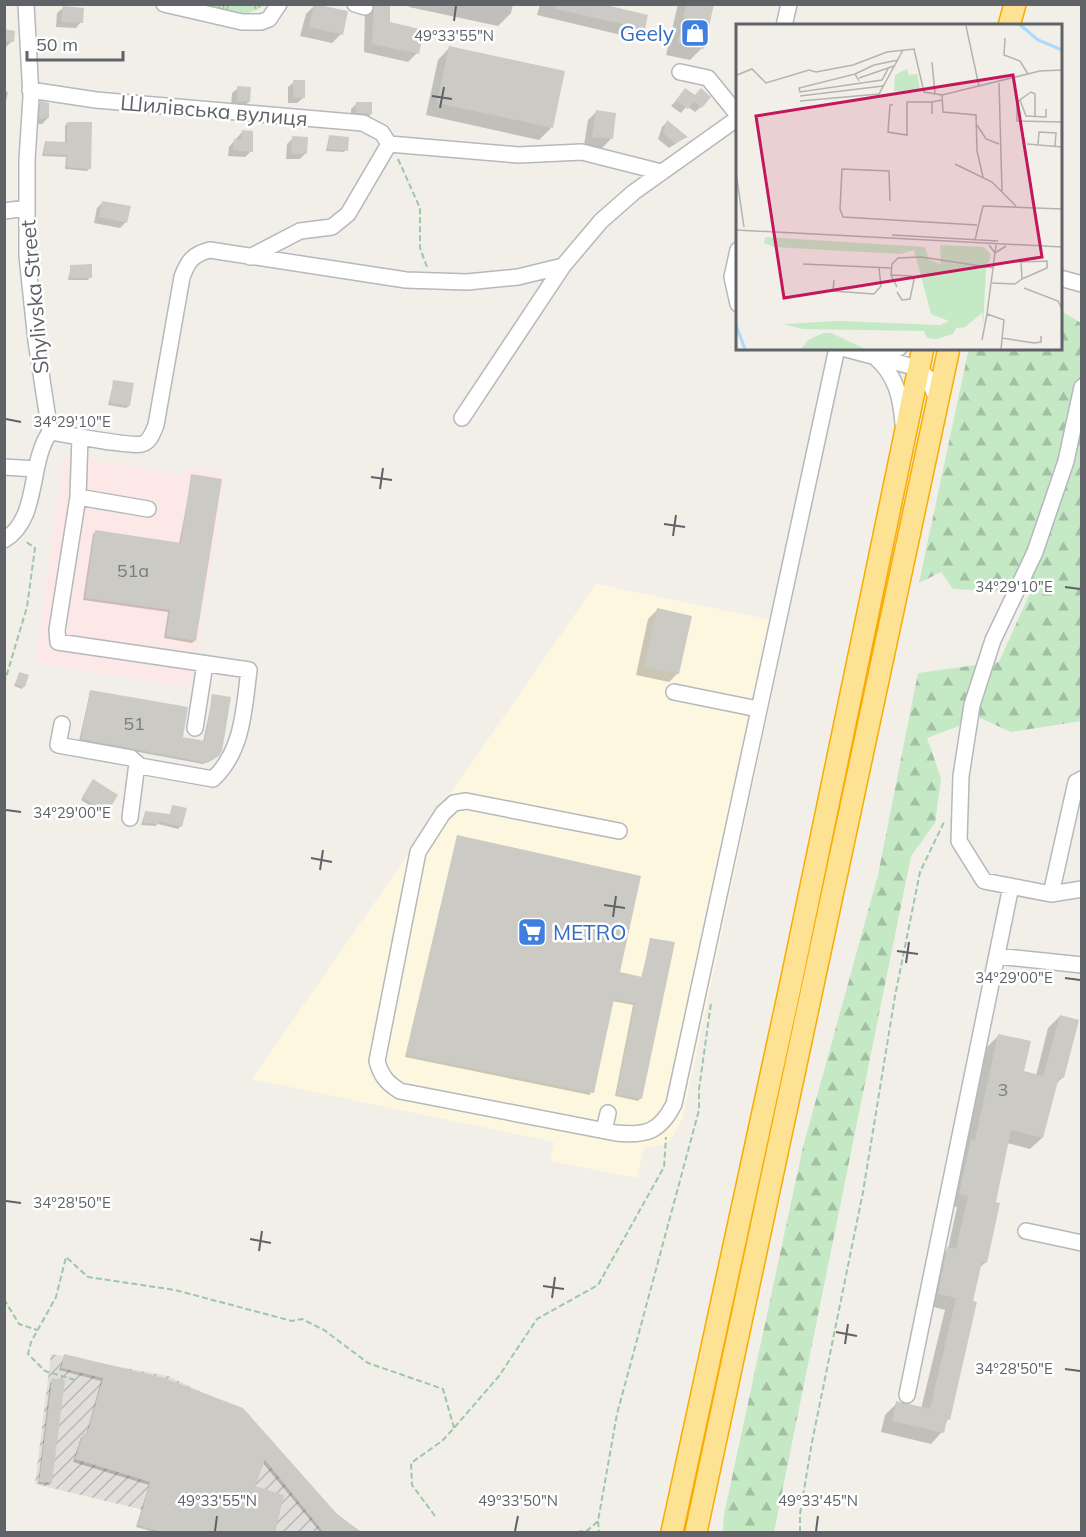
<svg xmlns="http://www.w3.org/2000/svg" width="1086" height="1537" font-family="Mulish,sans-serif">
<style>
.commercial{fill:#fef7e0}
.industrial{fill:url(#industrial-furrows)}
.medical{fill:#fce8e6}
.grass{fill:url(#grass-tufts)}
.forest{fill:url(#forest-firs)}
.shadow{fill:#0003}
.building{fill:#cccac5}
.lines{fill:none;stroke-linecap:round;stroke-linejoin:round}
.minor-casing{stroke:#b5b8bc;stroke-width:18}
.highway-casing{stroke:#f9ab00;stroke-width:24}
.path{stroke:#9cc7a9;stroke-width:2;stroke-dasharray:6 3;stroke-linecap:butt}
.minor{stroke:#fff;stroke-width:15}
.highway{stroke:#fde293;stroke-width:21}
.ticks{fill:none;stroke:#5f6368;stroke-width:2}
.labels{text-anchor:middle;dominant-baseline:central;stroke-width:5;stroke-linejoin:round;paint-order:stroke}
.number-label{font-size:18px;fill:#7a7d7f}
.shop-label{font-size:21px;fill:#366cbe;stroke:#fff;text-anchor:end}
.street-label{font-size:21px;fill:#5f6368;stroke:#fff}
.inset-river{fill:none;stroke:#aadaff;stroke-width:3}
.inset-road{fill:none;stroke:#b3b3b1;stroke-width:1.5}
.view{fill:#c2185b;fill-opacity:0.15;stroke:#c2185b;stroke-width:3}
.inset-edge{fill:none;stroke:#5f6368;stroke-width:3}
.ticks-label{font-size:15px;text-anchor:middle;fill:#5f6368;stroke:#fff;stroke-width:5;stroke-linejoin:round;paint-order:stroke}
</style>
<defs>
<pattern id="industrial-furrows" width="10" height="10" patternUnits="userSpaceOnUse" patternTransform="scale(1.5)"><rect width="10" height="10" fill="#e0deda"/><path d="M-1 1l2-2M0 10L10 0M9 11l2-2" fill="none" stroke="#b9b8b5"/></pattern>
<pattern id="grass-tufts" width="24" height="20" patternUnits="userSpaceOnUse" patternTransform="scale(1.5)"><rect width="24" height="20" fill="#c5e8c5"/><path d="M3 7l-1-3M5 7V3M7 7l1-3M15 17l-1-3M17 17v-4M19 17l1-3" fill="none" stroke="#a3c0a4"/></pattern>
<pattern id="forest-firs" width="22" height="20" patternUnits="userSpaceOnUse" patternTransform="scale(1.5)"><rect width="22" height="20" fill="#c5e8c5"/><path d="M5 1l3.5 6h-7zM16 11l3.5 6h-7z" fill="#a3c0a4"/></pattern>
</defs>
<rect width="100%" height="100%" fill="#f1efe8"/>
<path class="commercial" d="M596,584L787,623L683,1117L672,1138L665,1144L644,1148L637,1178L550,1161L554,1142L252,1079Z"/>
<path class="industrial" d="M51,1354L168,1376L248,1414L351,1532H152L156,1513L35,1484Z"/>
<path class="medical" d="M64,455L183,475L185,467L225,474L191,687L35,663Z"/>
<path class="grass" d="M233,4L265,5L247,14L197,5Z"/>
<path class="forest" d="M1061,311L1081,323V721L1011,732L980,718L927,738L941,778L935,823L911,856L774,1532H723L724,1515L803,1147L878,875L918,673L999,662L1030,593L953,589L941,572L919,583L969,348H1060Z"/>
<path class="shadow" d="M370,4H388L389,23L417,53L408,62L364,52L365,10Z
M409,4H513L511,13L498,26L409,7Z
M540,4H595L646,16L643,29L634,38L537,15Z
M678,4H712L702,48L690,60L666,55Z
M315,5L341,34L332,43L300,36L306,14Z
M63,8L81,22L76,28L56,27L57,13Z
M4,31L12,41L6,47H4Z
M450,47L551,128L539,140L426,115L438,60Z
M294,82L303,98L297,103H288V87Z
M238,88L249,102L243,107H231L232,93Z
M686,90L701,107L695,112L687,106L681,113L671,106Z
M4,91L8,92L4,110Z
M41,103L48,118L42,124H34L35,109Z
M357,103L371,114L365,120L351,118V109Z
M597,111L611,139L602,148L584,145L588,120Z
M667,122L686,137L669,148L658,139L662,127Z
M67,123L90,168L87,171L65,169L66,157L42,156L45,142L65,144V126Z
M242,132L251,151L245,157L228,156L229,147Z
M329,137L346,150L344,152L326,151Z
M293,138L306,153L300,159H286L287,144Z
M103,202L126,222L120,228L94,223L97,208Z
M71,266L90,277L88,280H68Z
M114,381L129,406L126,408L108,405Z
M192,476L195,640L192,643L164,638L168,612L83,600L93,534L96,532L179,544Z
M657,610L678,673L669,682L636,675L648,619Z
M20,673L24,686L22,689L14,686Z
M90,692L181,738L203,742L213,695L214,759L203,764L79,741Z
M91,783L106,812L104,814L81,800Z
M173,807L181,826L178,829L158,824L155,826L141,825L145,813L169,816Z
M457,837L618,974L641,978L651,940L641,1098L638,1101L615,1096L633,1005L612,1001L590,1095L405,1057Z
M1060,1016L1063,1077L1056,1084L1042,1138L1030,1149L1007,1143L994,1203L986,1262L979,1268L948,1419L942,1432L931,1444L881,1432L885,1415L897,1403L921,1409L945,1310L927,1305L936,1260L948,1249L957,1207L948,1205L960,1153L965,1147L987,1047L999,1035L1022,1072L1036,1076L1048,1028Z
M64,1356L164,1379L360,1532H320L262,1462L253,1487L273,1532H154L136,1527L149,1485L73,1462L81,1437L86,1435L101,1381L59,1370Z
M53,1380L51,1483L49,1485L38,1484L50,1383Z"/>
<path class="building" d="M314,4L348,11L343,35L309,27Z
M374,4H390V22L424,30L419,54L372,44Z
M555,4H602L648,15L645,29L555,9Z
M686,4H714L704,49L678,43Z
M63,6L84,8L83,23L61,22Z
M4,29L15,31L14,42L4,41Z
M449,46L565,71L553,128L437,103Z
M293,80H305V98H293Z
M237,86L251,87L250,102L237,101Z
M685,88L695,95L701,88L711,97L702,108L694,101L688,109L676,100Z
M40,101L49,103V118L39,119Z
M356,102H372V114L356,113Z
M596,110L616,113L613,139L592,137Z
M667,120L688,137L675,143L663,133Z
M67,122H92L91,169L67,167V155L44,154L45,141L67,142Z
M242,130L253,131V152L233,150L234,139L241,140Z
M329,135L349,137L348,151L328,149Z
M292,136L308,137L307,154H291Z
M102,201L131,206L127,223L99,217Z
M92,264V278H70V265Z
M113,380L134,383L130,406L110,403Z
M191,474L222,479L196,641L166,636L170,610L85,598L95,530L181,543Z
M657,608L692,616L679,674L644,666Z
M19,672L29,675L25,687L15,684Z
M90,690L188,707L183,737L205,741L212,694L231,697L222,751L219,756L207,763L81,739Z
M93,779L118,795L107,813L82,797Z
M172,805L187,808L182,827L159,821V824L143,823L145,811L170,814Z
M457,835L641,876L620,972L642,977L650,938L675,942L642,1099L617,1094L635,1003L614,999L594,1093L406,1055Z
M1060,1015L1079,1020L1064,1078L1059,1077L1043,1138L1011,1130L996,1202L1000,1203L987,1263L982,1262L973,1301L977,1302L950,1420L947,1419L944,1433L892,1421L896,1401L930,1409L956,1298L938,1294L947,1247L956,1249L968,1196L959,1194L971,1139L975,1140L998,1034L1031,1041L1024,1071L1043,1076Z
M64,1354L164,1378L243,1408L338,1515L363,1533H324L265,1460L255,1486L284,1495L275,1533H163L138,1525L150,1482L75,1459L83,1433L87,1434L103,1378L61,1368Z
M52,1378L65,1380L52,1483L39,1482Z"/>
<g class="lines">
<g class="minor-casing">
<path id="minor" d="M26,4L31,97L27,160V256L36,341L50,432
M164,4L242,22H261L269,19L279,4
M355,4L365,7
M784,26L789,4
M680,72L708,78L738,115
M30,90L96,100L363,123L382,133L389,144
M389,144L518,155L582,152L661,172
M4,211L27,208
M738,250L732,277L738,304
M250,257L300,231L332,227L348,214L389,144
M1060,278L1082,284
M842,348L918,368L929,379L937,400
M875,357C896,375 901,397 903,424
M875,357L899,348
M1082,387L1066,461L1035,552L993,640L972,705L961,776L959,841L984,881L1051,894L1082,889
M462,418L563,266L601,221L634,192L738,118
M80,437L78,497L148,509
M4,467L36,469
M4,540C40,519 28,463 50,432C67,434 129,447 142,444C150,442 153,432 156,425L182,277C188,261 193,254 210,250L406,280L467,282L518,277L563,266
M674,692L758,709
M62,724L58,745L131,758L140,766L213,779C243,751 244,709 249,670L58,642L57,630L78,497
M195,728L205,664
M130,818L137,763
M619,831L466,801L454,803L443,813L418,852L377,1061C381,1076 387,1083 400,1091L616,1133C646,1136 660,1132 674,1104L837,348
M1051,894L1076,782L1082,779
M997,956L1082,965
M604,1130L608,1113
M1026,1231L1082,1243
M907,1395L1011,886"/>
</g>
<g class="highway-casing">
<path id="highway" d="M1009,26L1015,4
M672,1532L792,978L923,348
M696,1532L949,348"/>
</g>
<path class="path" d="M398,159L420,208V248L427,267
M4,684L27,607L35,548L25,541
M4,1299L19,1324L37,1330
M75,1380L45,1371L28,1354L31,1342L56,1297L66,1257L88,1277L175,1290L292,1321L302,1319L324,1330L368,1363L443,1389L454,1428
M435,1516L412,1485L411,1463L442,1441L454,1428L499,1376L537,1319L598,1285L664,1167L666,1137
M598,1521L599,1532
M577,1532L588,1530L598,1521L617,1414L699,1110V1089L711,1003
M800,1532V1514L812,1442L863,1192L895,996L920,872L945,820"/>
<use href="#minor" class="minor"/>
<use href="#highway" class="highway"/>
</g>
<path class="ticks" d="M454,21L456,6M432,96L452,99M440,108L444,87M6,419L21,422M371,477L392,480M380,489L383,468M664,524L685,527M673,536L676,515M1065,587L1080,589M6,810L21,812M311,858L332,862M320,870L323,850M604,905L625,908M613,917L616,896M897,951L918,954M906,963L909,942M1065,978L1080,980M6,1201L21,1203M250,1239L271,1243M259,1251L262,1231M543,1286L564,1289M552,1298L555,1277M836,1332L857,1336M845,1344L848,1324M1065,1369L1080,1371M215,1531L217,1516M515,1531L518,1516M816,1531L818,1516"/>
<defs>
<g id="shop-square" transform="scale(1.5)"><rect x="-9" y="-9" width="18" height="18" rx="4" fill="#3f7fe0" stroke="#fff"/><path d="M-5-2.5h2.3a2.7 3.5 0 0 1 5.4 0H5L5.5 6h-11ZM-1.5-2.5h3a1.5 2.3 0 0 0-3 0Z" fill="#fff"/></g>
<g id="supermarket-square" transform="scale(1.5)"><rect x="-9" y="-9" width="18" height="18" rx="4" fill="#3f7fe0" stroke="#fff"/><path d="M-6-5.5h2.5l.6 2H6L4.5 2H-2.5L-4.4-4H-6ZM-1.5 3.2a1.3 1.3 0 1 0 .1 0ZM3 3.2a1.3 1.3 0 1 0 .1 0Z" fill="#fff"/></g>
</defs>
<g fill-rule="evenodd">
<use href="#shop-square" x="695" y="33"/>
<use href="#supermarket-square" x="532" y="932"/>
</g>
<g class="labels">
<g class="number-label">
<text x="133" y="570">51а</text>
<text x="134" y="723">51</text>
<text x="1003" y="1089">3</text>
</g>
<g class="shop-label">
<text x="674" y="33">Geely</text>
<text x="553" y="932" text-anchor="start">METRO</text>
</g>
<g class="street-label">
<text transform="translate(214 110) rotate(5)">Шилівська вулиця</text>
<text transform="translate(34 297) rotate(-95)">Shylivska Street</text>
</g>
</g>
<g transform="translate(736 24)">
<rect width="326" height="326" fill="#f1efe8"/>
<path d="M29,213L189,223L193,236L205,240L204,221L248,223L255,231L250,246L247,302L246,289L229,303L220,304L217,310L200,315L191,314L188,307L67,305L47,300L103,297L204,301L213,297L195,290L178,226L164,230L38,223L28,219ZM87,309H95L129,325H65L72,316Z" fill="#c5e8c5"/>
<path d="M171,45L173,51L181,50L184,66L158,67L159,51Z" fill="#c5e8c5"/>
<path class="inset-river" d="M283,0L302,16L326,26M0,301L9,325"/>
<path class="inset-road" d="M230,2L243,62M269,14L268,31L284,37L292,50M196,38L199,70M119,50L138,41L162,36M1,51L16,45L30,59L73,46L80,48L117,41L151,28L178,25L188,68L206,71L207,88L240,91L241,127L247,153M123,54L158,42M123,57L119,50L63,64L64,68L146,56L153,43M263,59L266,167M206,71L304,47L326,46M64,72L147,62M284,76L290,92L310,93V85M64,77L143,70L167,26M157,81H154L152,108L171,111V78H196M196,90V78L206,76M299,92V70L295,68L281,78V97L326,98M241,101L250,115L263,120M291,120L326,123M302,121L303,108L320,109L319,122M219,140L256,158L280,182M0,149L8,203M154,177L153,147L106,145L104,185L107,193L241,201M0,206L326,223M156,211L262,217M239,216L247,182L326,185M253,221L259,229L270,222M260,221L251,290L268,296L265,325M67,240L155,244M156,251L175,252L178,256L174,275L166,276L161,268M98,256L97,267L138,270L145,262L143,244M256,259L279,260L286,255L285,238L311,237V244L286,255M161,263L155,251L156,240L162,234L185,233L258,244M288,264L322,277L326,285M266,314L298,319L305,318V312M246,316L251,290"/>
<path class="view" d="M277,51L306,233L48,274L20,92Z"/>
<rect width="326" height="326" class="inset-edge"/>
</g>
<g class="ticks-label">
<text x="454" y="41">49°33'55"N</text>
<text x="72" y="427">34°29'10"E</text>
<text x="1014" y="592">34°29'10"E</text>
<text x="72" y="818">34°29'00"E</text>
<text x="1014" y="983">34°29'00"E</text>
<text x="72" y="1208">34°28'50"E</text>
<text x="1014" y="1374">34°28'50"E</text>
<text x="217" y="1506">49°33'55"N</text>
<text x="518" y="1506">49°33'50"N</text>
<text x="818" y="1506">49°33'45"N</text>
</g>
<rect width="1086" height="1537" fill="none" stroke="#5f6368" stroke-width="12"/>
<path d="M27 51v9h96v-9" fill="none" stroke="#5f6368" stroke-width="3"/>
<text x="36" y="51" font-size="18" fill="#5f6368" stroke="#ffffff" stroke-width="4.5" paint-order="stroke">50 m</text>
</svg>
